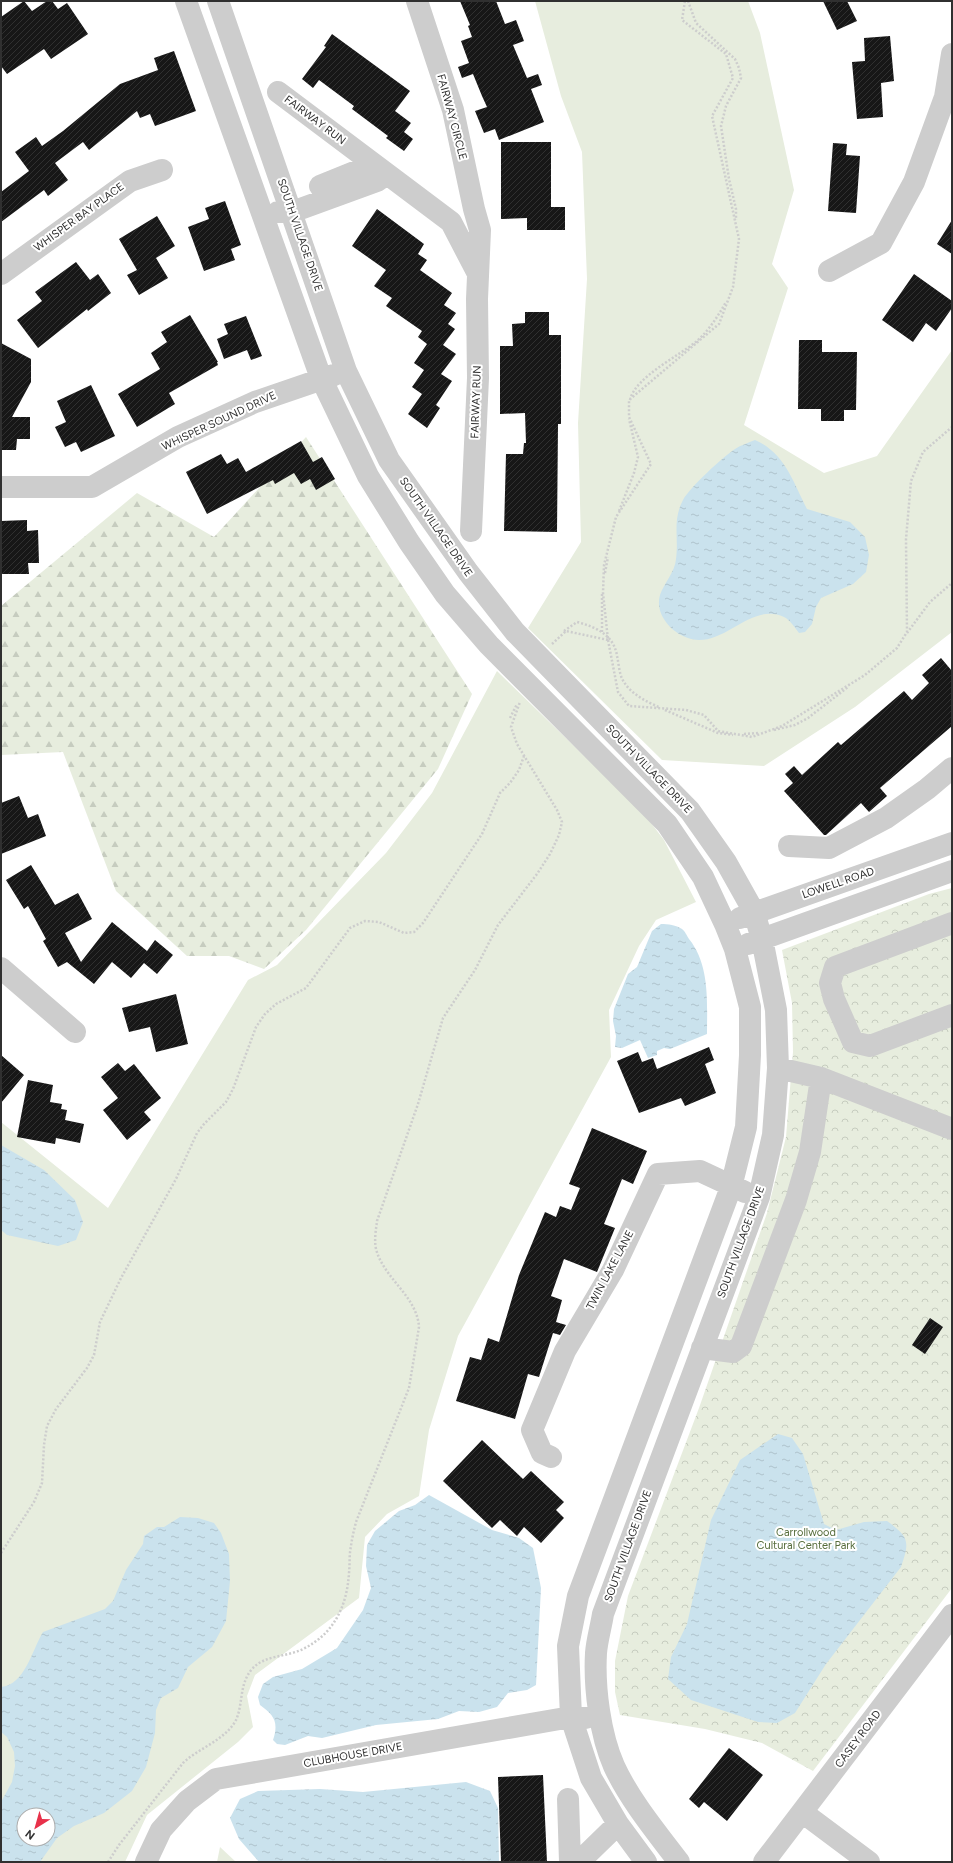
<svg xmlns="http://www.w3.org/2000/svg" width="953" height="1863" font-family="Figtree,sans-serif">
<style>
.green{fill:#e7edde;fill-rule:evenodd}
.forest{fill:url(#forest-firs)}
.park{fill:url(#park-crowns)}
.water{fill:url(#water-ripples);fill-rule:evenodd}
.building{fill:url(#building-hatch)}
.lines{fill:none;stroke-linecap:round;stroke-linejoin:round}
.path{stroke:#cdcdcd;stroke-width:2.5;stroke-dasharray:2 2;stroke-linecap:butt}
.minor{stroke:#cdcdcd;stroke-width:22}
.labels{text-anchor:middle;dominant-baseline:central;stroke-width:4;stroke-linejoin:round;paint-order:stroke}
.street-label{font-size:11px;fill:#303030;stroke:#fff}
.park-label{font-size:11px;fill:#566d3c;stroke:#fff}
</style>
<defs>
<pattern id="forest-firs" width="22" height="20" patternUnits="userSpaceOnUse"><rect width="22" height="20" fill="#e7edde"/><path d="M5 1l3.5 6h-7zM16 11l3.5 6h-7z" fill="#c6ccbf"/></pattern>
<pattern id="park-crowns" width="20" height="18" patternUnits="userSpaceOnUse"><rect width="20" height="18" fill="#e7edde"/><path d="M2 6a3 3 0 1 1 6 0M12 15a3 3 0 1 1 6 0" fill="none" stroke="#c6ccbf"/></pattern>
<pattern id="water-ripples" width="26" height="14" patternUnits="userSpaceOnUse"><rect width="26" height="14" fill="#cae2ed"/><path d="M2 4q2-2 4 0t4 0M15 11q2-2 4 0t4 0" fill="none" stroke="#aec2cc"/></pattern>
<pattern id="building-hatch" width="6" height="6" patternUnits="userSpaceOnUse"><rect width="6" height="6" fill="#171717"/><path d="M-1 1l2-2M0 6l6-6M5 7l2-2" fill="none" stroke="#303030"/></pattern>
</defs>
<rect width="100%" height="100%" fill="#fff"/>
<path class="green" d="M535,1H748L760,33L794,190L772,264L788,288L744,425L824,473L877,456L952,350V632L855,707L764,766L662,760L528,628L581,542L578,423L587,279L582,152L561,96Z
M497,671L645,815L664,840L696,902L656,920L639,946L609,1010L611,1057L458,1336L429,1430L419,1496L387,1514L365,1537L359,1598L255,1675L247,1696L253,1727L238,1742L147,1815L125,1862H1V1122L108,1208L248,980L277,965L386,853L432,793ZM24,1815H48V1839H24Z"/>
<path class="forest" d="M306,437L472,694L438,769L306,930L264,969L229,956H187L116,891L63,752L1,755V606L137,493L214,537Z
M220,1847L236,1862H217Z"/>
<path class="park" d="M952,888V1588L813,1771L762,1743L705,1729L620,1715L615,1692V1661L628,1596L699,1408L767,1213L786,1137L793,1052L792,1003L782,950L929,894Z"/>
<path class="water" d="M755,440C785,453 793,482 807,509L850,522L865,537L869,555L866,572L853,584L821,598L816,607L812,624L805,632L799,633C795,628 790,620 784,617C749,600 720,655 683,636C668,629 655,612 660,595C664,583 675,572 676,559C679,537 672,521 683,500C690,487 723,457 735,449C741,445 748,443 755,440Z
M661,924C668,924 676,925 682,929C685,931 687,936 689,939C710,965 707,1002 707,1034L670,1049L664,1048L657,1051V1055L648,1058L640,1040L622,1048L615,1047L616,1036L613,1021L614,1009L628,974L637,967L652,931Z
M1,1145L44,1170L75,1200L83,1222L76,1240L58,1246L7,1235L1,1230Z
M778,1434L792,1438L803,1454L824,1524L836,1530L864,1522L887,1521C909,1537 910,1541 901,1567L826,1664L795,1713L777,1723L758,1722L691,1700L668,1679L671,1657L687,1624L711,1520L740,1460Z
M429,1495L492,1530L519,1538L533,1548L541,1588L536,1685L527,1690L508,1693L497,1707L479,1712L459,1711L438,1719L376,1725L322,1738L308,1736L285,1745L277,1744L273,1740C279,1722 274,1715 260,1705L258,1697L263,1684L273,1677L302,1669L337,1648L363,1610L371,1588L366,1566L367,1545L375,1531L399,1511L415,1505Z
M180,1517L198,1518L214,1523L221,1533L229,1554L230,1581L226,1621L212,1647L188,1667L178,1688L161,1698L156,1710L155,1733L146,1767L132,1791L104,1813L74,1826L57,1838L40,1862H1V1802L12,1782L15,1766L14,1752L7,1737L1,1732V1687C25,1685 32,1650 43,1632L105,1609L113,1601L126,1570L143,1544L144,1536L157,1527H164ZM24,1815H48V1839H24Z
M466,1782L490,1791L498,1808L499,1862H259L239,1839L230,1818L240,1799L258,1791L320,1789L363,1792Z"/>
<path class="building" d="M24,1L32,11L47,1H52L58,9L67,3L88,34L51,59L44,49L7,74L1,66V17Z
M460,1H496L505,24L516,20L524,41L513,45L527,78L538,74L542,85L531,89L544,122L499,140L495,129L484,133L475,111L487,107L482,96L473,74L462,78L458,67L469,63L461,41L472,37L468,26L470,25Z
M823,1H847L857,21L837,30Z
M332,34L410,91L395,111L411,123L404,132L413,139L404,151L386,138L388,136L352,109L354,106L319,80L313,88L302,79L326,47L324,46Z
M890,36L894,81L881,83L883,117L857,119L852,62L865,61L864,38Z
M174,51L196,111L155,126L150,114L140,118L137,111L89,150L83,142L55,163L68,180L48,196L44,190L1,222V192L29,171L15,152L36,137L42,146L63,131L120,84L158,70L154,58Z
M501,142H551V207H565V230H527V218L501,219Z
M833,143L847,144L846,155L860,156L856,213L828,211Z
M225,201L241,245L231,249L235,260L204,271L188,227L209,219L205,208Z
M377,209L424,244L418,254L427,260L420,270L452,293L444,305L456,313L448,324L455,329L443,345L456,354L441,374L452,381L436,405L440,408L427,428L408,414L422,394L412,387L424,370L414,363L427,344L418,337L422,331L386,306L392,298L374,286L386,270L352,246Z
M157,216L175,246L156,258L168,278L139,295L127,275L137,270L119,239Z
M952,220V254L937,244Z
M76,262L90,280L98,274L111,293L88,311L87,309L38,348L17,320L42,301L35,292Z
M914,274L952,301V308L936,331L926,323L913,342L882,320Z
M525,312H549V335H561V424H558L557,532L504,531L506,454H523L524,443H526L525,413L500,414V346H513L512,324L525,323Z
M190,315L218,362H217L218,365L169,393L175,404L137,427L118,394L160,369L151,353L167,342L161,332Z
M246,316L262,356L251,360L247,350L224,359L217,339L228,334L224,324Z
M799,340H822V352H857L856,410H844V421H821V409H798Z
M1,343L31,359V382L12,417H30V439H17L16,450H1Z
M91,385L115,436L81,452L76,442L65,447L55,427L66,422L57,401Z
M301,441L313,462L322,457L335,479L316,490L310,479L301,484L294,473L275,484L273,480L207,514L186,472L221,454L227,464L238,458L246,472Z
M27,520V531L38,530L39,563H28L29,574H1V521Z
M941,658L952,671V726L880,788L887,796L869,812L861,803L826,835H824L784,791L793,783L785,774L794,766L802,775L838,742L841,745L904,691L912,700L929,683L922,675Z
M19,796L28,818L38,814L46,836L1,854V803Z
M31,865L55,905L78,893L92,919L65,933L81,962L112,922L147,951L155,940L173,955L157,974L144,963L131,978L112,962L94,984L67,962L58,967L43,941L46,939L28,906L24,909L6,880Z
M176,994L188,1044L156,1052L150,1027L129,1032L122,1008Z
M709,1047L714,1060L705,1064L716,1093L685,1106L681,1098L639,1113L617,1061L638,1052L642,1062L653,1058L657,1069Z
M1,1055L24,1075L1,1103Z
M118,1063L125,1071L134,1064L161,1098L144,1112L151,1120L127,1140L103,1110L118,1098L101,1077Z
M28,1080L53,1085L50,1102L62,1104L61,1109L67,1110L65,1120L84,1124L80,1143L56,1138L55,1144L17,1137Z
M592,1128L647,1151L633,1184L622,1179L604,1224L615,1228L597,1272L564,1259L551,1296L562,1300L556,1322L566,1325L560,1335L553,1333L539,1377L528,1374L515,1419L456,1401L470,1357L481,1360L488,1338L499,1342L519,1275L545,1212L556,1217L560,1206L571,1210L580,1188L569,1184Z
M930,1318L943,1327L925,1354L912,1345Z
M482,1440L523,1479L531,1471L564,1502L556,1510L564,1518L541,1543L524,1527L517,1536L500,1520L492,1528L443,1481Z
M729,1748L763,1775L727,1821L704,1802L699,1808L689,1799Z
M543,1775L547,1862H501L498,1777Z"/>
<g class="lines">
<path class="path" d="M688,1L696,23L735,59L739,68L741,78L726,106L721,126L729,179L736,209V220
M630,400C635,377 679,356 697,341C710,329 718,316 726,302
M619,511L634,473L638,457L629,419
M605,573L608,557
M564,631L577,622C596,627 614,635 617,656C619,664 619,675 624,682C631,694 647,702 659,707
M602,632V594
M907,633L930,602L952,583
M608,640L618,692L629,706L686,710L704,715L718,731L752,737L782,726L865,675L897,648L907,632L906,539L911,481L923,452L952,427
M552,644L566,631L608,640L603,593L604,565L616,517L651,464L629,417V400L719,324L733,287L739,239L712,116L733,78L726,54L682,20L685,1
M665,710L718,733L733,735
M510,718L517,704
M774,730L795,725L808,718L848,687
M744,734L759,733
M1,1553L34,1502L42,1483L44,1445L47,1426L56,1409L87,1368L94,1355L100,1322L121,1278L176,1179L197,1133L204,1124L226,1102L233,1089L256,1027L265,1014L276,1004L306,988L350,928L365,921L379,922L404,933L414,932L423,923L482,834L500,793L510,783L519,770L524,756
M108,1862L119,1845L183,1763C199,1748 223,1741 235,1722C244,1705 238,1684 253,1668C265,1655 287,1657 303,1649C334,1634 347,1606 349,1573C350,1564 349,1555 351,1546C352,1538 354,1530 356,1522L409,1388L419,1327C417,1296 384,1279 376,1249C374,1239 376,1230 377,1221L418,1104L443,1018L475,970L498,925L537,874L550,854L559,835L562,822L557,810L517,744L511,727L520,702"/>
<path class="minor" d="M186,1L321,378L368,476L409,542L445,594L489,645L667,824L703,877L725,924L735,949L750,1007V1055L746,1127L731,1187L578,1596L568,1646L571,1717L591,1778L618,1824L646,1862
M218,1L346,371L389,460L468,572L515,632L690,811L726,862L754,912L762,939L776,1010L778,1068L773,1135L759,1197L603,1614C601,1627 597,1640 596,1653C594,1688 600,1734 614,1766C629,1799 657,1833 679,1862
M417,1L453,110L474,209L480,230L477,299L478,378L471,531
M278,92L451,222L477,272
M320,186L362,169L372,163
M278,212H292L377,181L387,174
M829,271L881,243L914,182L945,97L952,54
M1,274L130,181L162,170
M1,487H92L178,437L255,402L334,375
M789,846L829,848L886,818L927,789L952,768
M740,918L952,843
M952,923L835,967L830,983L834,999L853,1042L870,1046L952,1015
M748,944L952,871
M1,968L75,1032
M778,1068L821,1078L952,1129
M702,1348L733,1352L741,1346L796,1200L810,1152L821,1078
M551,1457L542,1453L532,1430L565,1351L613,1270L658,1174L700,1171L745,1192
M568,1799L570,1862
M802,1812L869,1862
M146,1862L161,1830L187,1801L216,1779L571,1717L586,1718
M579,1862L618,1824
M764,1862L952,1615"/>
</g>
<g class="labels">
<g class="street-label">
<text transform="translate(452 117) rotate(75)">FAIRWAY CIRCLE</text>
<text transform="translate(315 120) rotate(37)">FAIRWAY RUN</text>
<text transform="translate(79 217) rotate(-36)">WHISPER BAY PLACE</text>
<text transform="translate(300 235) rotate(71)">SOUTH VILLAGE DRIVE</text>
<text transform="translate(476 402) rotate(-88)">FAIRWAY RUN</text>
<text transform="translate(219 421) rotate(-25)">WHISPER SOUND DRIVE</text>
<text transform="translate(436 527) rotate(55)">SOUTH VILLAGE DRIVE</text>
<text transform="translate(649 769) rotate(46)">SOUTH VILLAGE DRIVE</text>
<text transform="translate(838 883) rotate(-19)">LOWELL ROAD</text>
<text transform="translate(741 1242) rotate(-70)">SOUTH VILLAGE DRIVE</text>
<text transform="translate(610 1270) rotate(-62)">TWIN LAKE LANE</text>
<text transform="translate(628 1546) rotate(-70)">SOUTH VILLAGE DRIVE</text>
<text transform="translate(858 1739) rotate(-53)">CASEY ROAD</text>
<text transform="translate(353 1755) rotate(-10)">CLUBHOUSE DRIVE</text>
</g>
<g class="park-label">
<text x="806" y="1532">Carrollwood<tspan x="806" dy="13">Cultural Center Park</tspan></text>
</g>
</g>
<rect width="953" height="1863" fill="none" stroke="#303030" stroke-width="4"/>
<g transform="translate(36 1827) rotate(217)"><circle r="19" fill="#ffffff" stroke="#acacac"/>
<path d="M0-3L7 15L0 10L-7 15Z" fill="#e8314a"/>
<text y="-6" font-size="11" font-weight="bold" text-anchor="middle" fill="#303030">N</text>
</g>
</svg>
